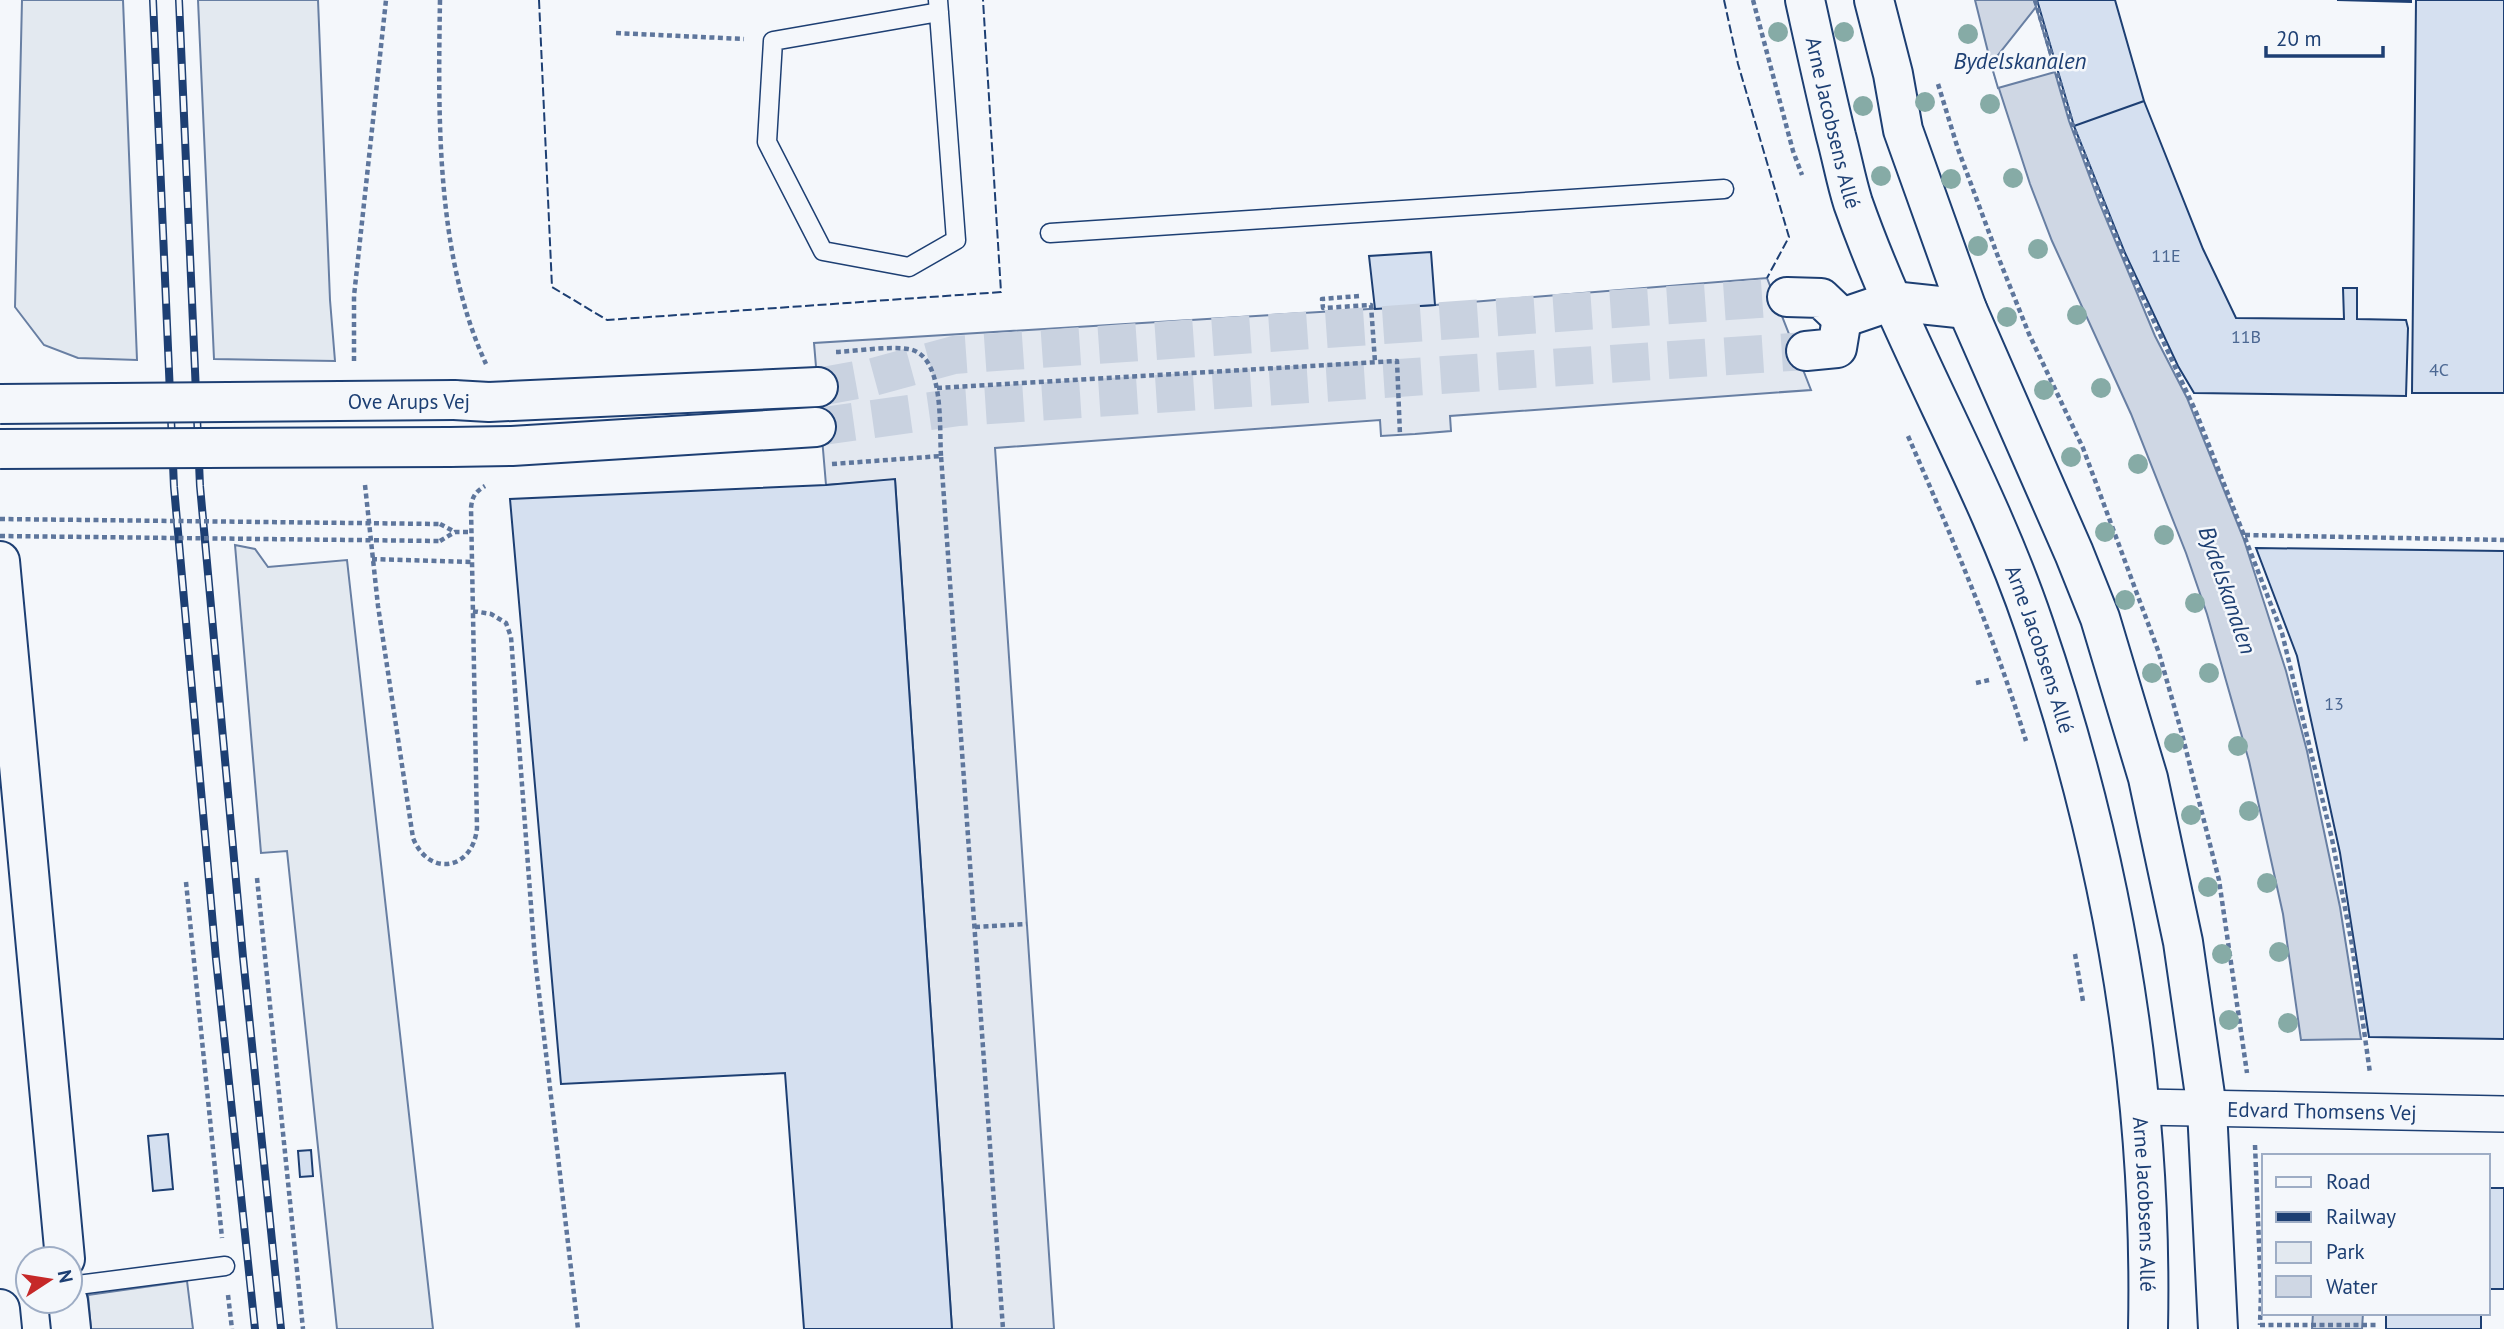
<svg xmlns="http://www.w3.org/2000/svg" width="2504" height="1329" font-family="'PT Sans',sans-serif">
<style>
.green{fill:#e3e9f0;stroke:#687fa3;stroke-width:2}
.parking{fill:#e3e8f0;stroke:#687fa3;stroke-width:2}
.water{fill:#cfd7e4;stroke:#687fa3;stroke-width:2}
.pier{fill:#f4f7fb;stroke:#687fa3;stroke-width:2}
.building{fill:#d5e0f0;stroke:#1d3f73;stroke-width:2}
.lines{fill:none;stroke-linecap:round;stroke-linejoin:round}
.tertiary-tunnel{stroke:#c9d2e0;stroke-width:38;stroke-dasharray:38 19;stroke-linecap:butt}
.service-casing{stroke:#1d3f73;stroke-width:21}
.minor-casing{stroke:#1d3f73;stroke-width:38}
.tertiary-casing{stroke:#1d3f73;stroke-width:42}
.motorway-casing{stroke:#1d3f73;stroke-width:42}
.path{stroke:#5e769c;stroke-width:4.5;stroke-dasharray:5 3.5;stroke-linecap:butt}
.service{stroke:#f4f7fb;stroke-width:18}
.minor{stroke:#f4f7fb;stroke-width:35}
.tertiary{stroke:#f4f7fb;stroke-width:38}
.motorway{stroke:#f4f7fb;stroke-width:38}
.rail-casing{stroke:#1d3f73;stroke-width:8}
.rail{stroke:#f4f7fb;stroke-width:5;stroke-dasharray:16;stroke-linecap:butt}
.tertiary-bridge-casing{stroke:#1d3f73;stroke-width:42;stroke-linecap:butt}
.path-bridge{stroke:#5e769c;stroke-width:4.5;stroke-dasharray:5 3.5;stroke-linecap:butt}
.tertiary-bridge{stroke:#f4f7fb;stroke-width:38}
.fence{stroke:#1d3f73;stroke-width:2;stroke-dasharray:9 3.5;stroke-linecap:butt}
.tree{fill:#86aba6}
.labels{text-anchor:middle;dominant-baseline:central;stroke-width:5;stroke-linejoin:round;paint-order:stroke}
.number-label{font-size:18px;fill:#4b6792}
.street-label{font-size:21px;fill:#1d3f73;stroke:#f4f7fb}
.water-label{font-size:23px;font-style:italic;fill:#1d3f73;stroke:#f4f7fb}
</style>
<rect width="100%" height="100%" fill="#f4f7fb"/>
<path class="green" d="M22,0H123L137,360L78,358L44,345L15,307Z
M198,0H318L330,300L335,361L214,359Z
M235,545L255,549L268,567L347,560L433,1329H337L287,851L261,853Z
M187,1281L193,1329H91L88,1295Z"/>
<path class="parking" d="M1767,278L1811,390L1450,416L1451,431L1415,434L1381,436L1380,420L995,448L1054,1329H952L895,480L826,485L814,343L1435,305Z"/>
<path class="water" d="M1975,0H2034L2069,121L2099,202L2155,336L2187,398L2244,540L2286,671L2307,751L2340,907L2361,1039L2301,1040L2283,914L2249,761L2207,614L2186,553L2131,414L2052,241L2030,184L1991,64Z
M2313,1313H2363L2362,1329H2312Z"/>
<path class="pier" d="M2036,7L2055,72L1998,88L1991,64Z"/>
<path class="building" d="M2037,0H2115L2144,101L2074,126Z
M2337,0H2411V2Z
M2416,0H2504V393H2412Z
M2144,101L2203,249L2236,318L2344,319L2343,288H2357V319L2406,320L2408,328L2406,396L2194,393L2178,366L2125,253L2074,126Z
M1431,252L1435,305L1375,309L1369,256Z
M895,479L952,1329H804L785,1073L561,1084L510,499L826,485Z
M2256,548L2504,551V1039L2369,1037L2340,853L2297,656Z
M168,1134L173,1189L153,1191L148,1136Z
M311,1150L313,1176L300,1177L298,1151Z
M2488,1188H2504V1289H2488Z
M2386,1313H2481V1329H2386Z"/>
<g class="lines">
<path class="tertiary-tunnel" d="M818,387L873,377L954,355L1787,297
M816,427L959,407L1806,351"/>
<g class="service-casing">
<path id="service" d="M938,0L956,240L909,267L823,251L767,142L773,41L939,12
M1050,233L1724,189
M70,1286L225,1266"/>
</g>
<g class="minor-casing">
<g id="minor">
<path id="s1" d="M2142,1107L2504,1114"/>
</g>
</g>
<g class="tertiary-casing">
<g id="tertiary">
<path id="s2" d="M1805,0C1815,45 1825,91 1836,136C1842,158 1846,181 1853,203C1904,348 1985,480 2034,625C2112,853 2153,1088 2148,1329"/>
<path d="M1874,0L1893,74L1903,130L1967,309L2074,553L2100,618L2148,778L2183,942L2207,1109L2218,1329"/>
<path d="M1787,297L1821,298L1842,318"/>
<path d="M1842,318L1892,301L1967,309"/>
<path d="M1806,351L1837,348L1842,318"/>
<path d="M454,400L489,402L818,387"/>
<path d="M450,447L512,446L816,427"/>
</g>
</g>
<g class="motorway-casing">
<path id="motorway" d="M0,561L65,1259
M68,1301L71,1329
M0,1309L2,1329"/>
</g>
<path class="path" d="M440,0C438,117 436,256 486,364
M1753,0L1793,151L1802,175
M2035,0L2073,127L2125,259L2196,412L2282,633L2332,839L2352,945L2370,1073
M616,33L744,39
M1938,84L1958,149L1997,254L2029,334L2083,448L2159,653L2182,734L2219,880L2247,1073
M1359,296L1322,299L1323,308L1371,305L1375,362
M836,352C859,351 885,346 908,349C945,354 939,427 941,456
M354,361V296L386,0
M937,388L1397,361L1400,435
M1908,436C1952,537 1994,636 2026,741
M832,464L941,456L1003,1329
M365,485L378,606L413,838C429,878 473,870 477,828L471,508C472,497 475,492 485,486
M440,524L455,532
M2245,535L2504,540
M440,541L455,532H471
M372,559L472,562
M473,611L491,614L506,623L511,637L535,959L578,1329
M1976,683L1989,680
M257,878L303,1329
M186,882L222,1238
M975,927L1027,924
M2075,954L2083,1001
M2255,1145L2261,1293L2260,1325
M228,1295L232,1329
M2260,1325H2378"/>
<use href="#service" class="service"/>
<use href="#minor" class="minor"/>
<use href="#tertiary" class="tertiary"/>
<use href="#motorway" class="motorway"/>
<g class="rail-casing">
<path id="rail" d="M153,0L174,487L216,959L255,1329
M179,0L200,486L243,957L281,1329"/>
</g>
<use href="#rail" class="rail"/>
<g class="tertiary-bridge-casing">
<path id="tertiary-bridge" d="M0,404L454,400
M0,449L450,447"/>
</g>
<path class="path-bridge" d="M0,519L440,524
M0,536L440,541"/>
<use href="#tertiary-bridge" class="tertiary-bridge"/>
<path class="fence" d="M539,0L552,287L607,320L1001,292L983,0
M1724,0L1738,64L1789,237L1767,278"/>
</g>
<g class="tree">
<circle cx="1778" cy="32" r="10"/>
<circle cx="1844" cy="32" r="10"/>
<circle cx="1968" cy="34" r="10"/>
<circle cx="1925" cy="102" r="10"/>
<circle cx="1990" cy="104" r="10"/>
<circle cx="1863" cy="106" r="10"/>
<circle cx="1881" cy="176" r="10"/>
<circle cx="2013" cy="178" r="10"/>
<circle cx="1951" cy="179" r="10"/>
<circle cx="1978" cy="246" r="10"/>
<circle cx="2038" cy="249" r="10"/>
<circle cx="2077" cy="315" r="10"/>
<circle cx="2007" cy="317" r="10"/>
<circle cx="2101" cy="388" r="10"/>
<circle cx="2044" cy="390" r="10"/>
<circle cx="2071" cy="457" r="10"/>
<circle cx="2138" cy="464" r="10"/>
<circle cx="2105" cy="532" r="10"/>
<circle cx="2164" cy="535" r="10"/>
<circle cx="2125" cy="600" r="10"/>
<circle cx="2195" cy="603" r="10"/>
<circle cx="2152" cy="673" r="10"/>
<circle cx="2209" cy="673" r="10"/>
<circle cx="2174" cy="743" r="10"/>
<circle cx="2238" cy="746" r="10"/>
<circle cx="2249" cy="811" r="10"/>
<circle cx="2191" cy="815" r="10"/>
<circle cx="2267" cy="883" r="10"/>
<circle cx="2208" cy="887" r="10"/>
<circle cx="2279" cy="952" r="10"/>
<circle cx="2222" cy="954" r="10"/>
<circle cx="2229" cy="1020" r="10"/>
<circle cx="2288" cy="1023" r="10"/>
</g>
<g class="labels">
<g class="number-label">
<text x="2166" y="255">11E</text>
<text x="2246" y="336">11B</text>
<text x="2439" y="369">4C</text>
<text x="2334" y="703">13</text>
</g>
<g class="street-label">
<text stroke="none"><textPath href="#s2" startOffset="126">Arne Jacobsens Allé</textPath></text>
<text x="409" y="401">Ove Arups Vej</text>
<text stroke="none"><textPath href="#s2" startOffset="693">Arne Jacobsens Allé</textPath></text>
<text stroke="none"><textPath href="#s1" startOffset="180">Edvard Thomsens Vej</textPath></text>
<text stroke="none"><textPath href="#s2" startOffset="1260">Arne Jacobsens Allé</textPath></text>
</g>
<g class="water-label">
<text x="2020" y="60">Bydelskanalen</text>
<text transform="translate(2228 590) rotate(71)">Bydelskanalen</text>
</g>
</g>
<rect x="2262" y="1154" width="228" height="161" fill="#f4f7fb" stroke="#9eadc5" stroke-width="2"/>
<rect x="2276" y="1177" width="35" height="10" fill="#f4f7fb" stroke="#9eadc5" stroke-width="2"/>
<text x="2326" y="1189" font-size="21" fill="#1d3f73">Road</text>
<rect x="2276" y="1212" width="35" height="10" fill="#1d3f73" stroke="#9eadc5" stroke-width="2"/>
<text x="2326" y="1224" font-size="21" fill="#1d3f73">Railway</text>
<rect x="2276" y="1242" width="35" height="21" fill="#e3e9f0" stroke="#9eadc5" stroke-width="2"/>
<text x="2326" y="1259" font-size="21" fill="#1d3f73">Park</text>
<rect x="2276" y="1276" width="35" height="21" fill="#cfd7e4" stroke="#9eadc5" stroke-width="2"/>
<text x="2326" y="1294" font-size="21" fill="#1d3f73">Water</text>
<g transform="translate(49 1280) rotate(78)"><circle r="33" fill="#f4f7fb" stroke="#9eadc5" stroke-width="2"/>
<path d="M0-5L12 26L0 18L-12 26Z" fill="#c62828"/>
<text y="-10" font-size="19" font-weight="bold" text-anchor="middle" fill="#1d3f73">N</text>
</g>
<path d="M2266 46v10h117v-10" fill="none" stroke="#1d3f73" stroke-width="3.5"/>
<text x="2276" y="46" font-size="21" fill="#1d3f73" stroke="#f4f7fb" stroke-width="5" paint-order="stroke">20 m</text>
</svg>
